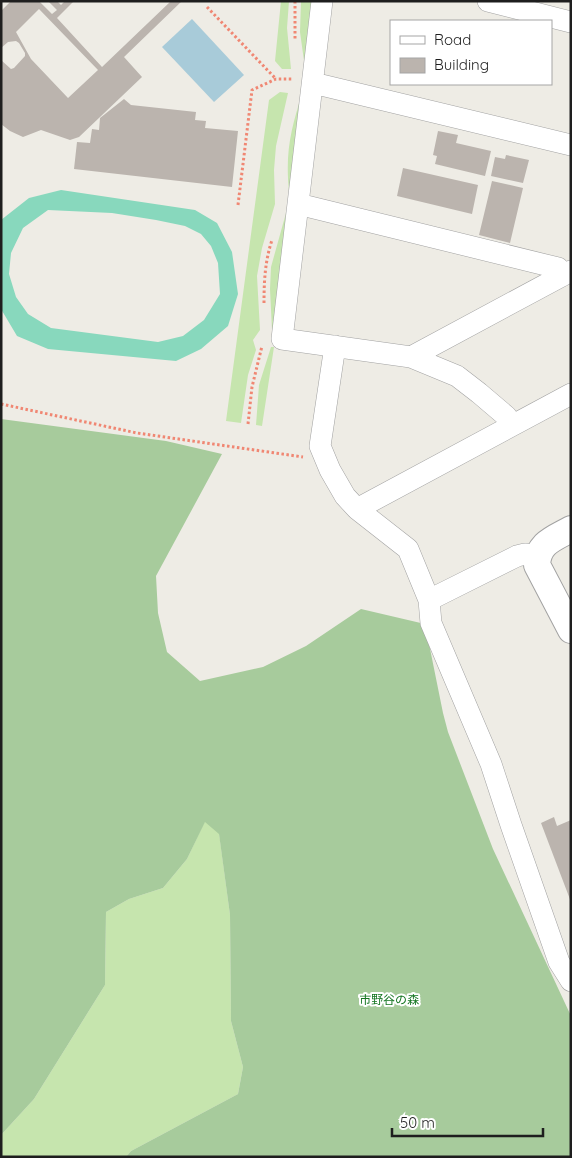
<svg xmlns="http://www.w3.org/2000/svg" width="572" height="1158" font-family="Quicksand,'Noto Sans JP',sans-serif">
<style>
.grass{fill:#c6e5ae}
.forest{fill:#a7cb9c}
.pitch{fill:#88d8bd;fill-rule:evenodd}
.water{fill:#a8cbd9}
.building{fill:#bbb4ae;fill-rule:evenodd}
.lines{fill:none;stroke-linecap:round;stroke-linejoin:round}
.minor-casing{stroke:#a2a2a2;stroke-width:22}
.tertiary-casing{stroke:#a2a2a2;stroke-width:28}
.path{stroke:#f08773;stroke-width:3;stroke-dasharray:2.5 2.5;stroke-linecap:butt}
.minor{stroke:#fff;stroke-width:21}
.tertiary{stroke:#fff;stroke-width:26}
.labels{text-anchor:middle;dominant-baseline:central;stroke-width:4;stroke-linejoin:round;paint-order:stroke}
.park-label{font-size:12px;fill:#137520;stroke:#fff}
</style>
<rect width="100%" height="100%" fill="#eeece5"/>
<path class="grass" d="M281,1H289L287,28L291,69H282L275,61Z
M301,1H314L305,68L300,32Z
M303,91L289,191C285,152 291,128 303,91Z
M280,92L288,93L276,146L274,170L275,204L262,248L257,276L260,330L253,340L256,350L248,375L241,423L226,421L269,100Z
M286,213L275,330H272L270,289L271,267Z
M271,347H274L262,426L256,425L259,385Z
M205,821L219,833L230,915L231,1021L243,1067L238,1094L131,1151L126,1157H1V1135L34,1099L105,985L106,912L129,899L163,888L187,859Z"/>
<path class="forest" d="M1,419L166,441L222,454L156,576L158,613L167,652L200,681L263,667L306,646L361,609L425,624L443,713L448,732L493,849L571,1016V1157H126L131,1151L238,1094L243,1067L231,1021L230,915L219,834L205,822L187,859L163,888L129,899L106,912L105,985L34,1099L1,1135Z"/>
<path class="pitch" d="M61,190L195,210L217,223L232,252L238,294L228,326L201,349L176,361L48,349L17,336L1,309V220L29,198ZM48,210L112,213L156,220L185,226L201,234L211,246L218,263L220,294L204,320L183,336L158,342L51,328L28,314L16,297L9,274L11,253L23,228Z"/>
<path class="water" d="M192,19L244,75L214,102L162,47Z"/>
<path class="building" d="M11,1H39L52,14L57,10L48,1H57L61,5L65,1H74L57,18L102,67L171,1H182L124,57L142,77L79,137L70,140L41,130L23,137L10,131L1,124V60L11,69L14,68L25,56V53L19,43L16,41L8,42L1,48V11ZM39,9L98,70L68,98L31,59L16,32Z
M124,99L131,105L196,112L195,120L206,121L205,128L238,131L232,187L74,169L77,142L90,143L92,129L99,130L100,118Z
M438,131L458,135L456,143L491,151L485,176L435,164L437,156L433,155Z
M506,155L529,160L523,183L491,176L495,157L505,159Z
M403,168L478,185L472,214L397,196Z
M492,181L523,188L510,243L479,235Z
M554,817L557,826L571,820V902L541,823Z"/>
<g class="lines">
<g class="minor-casing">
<path id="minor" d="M322,1L282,339L411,357L457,376L479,393L506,416L513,425
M488,1L571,22
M313,83L571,145
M298,204L558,268L562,276
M335,346L320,446L330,470L345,496L357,509
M411,357L571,271
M537,555L525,554L517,556L429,600L431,623L491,764L511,825L559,962L571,981
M429,600L408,549L357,509L571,394"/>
</g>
<g class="tertiary-casing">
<path id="tertiary" d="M571,529C553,539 538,543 537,565L571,630"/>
</g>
<path class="path" d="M295,1V39
M207,7L276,79
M238,205L252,90L276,79H293
M264,303C264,281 265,261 272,240
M1,404L137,433L303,457
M248,424L252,387L262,346"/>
<use href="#minor" class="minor"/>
<use href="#tertiary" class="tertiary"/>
</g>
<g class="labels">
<g class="park-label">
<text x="389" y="999">市野谷の森</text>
</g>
</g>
<rect width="572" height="1158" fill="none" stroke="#1e1e1e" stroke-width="5"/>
<rect x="390" y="20" width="162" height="65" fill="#ffffff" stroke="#a5a5a5"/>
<rect x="400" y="36" width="25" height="8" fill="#ffffff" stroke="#a5a5a5"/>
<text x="434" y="45" font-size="15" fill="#1e1e1e">Road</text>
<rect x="400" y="58" width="25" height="15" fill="#bbb4ae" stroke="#a5a5a5"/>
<text x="434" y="70" font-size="15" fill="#1e1e1e">Building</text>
<path d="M392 1128v8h151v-8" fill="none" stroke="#1e1e1e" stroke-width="2.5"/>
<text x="400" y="1128" font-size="15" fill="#1e1e1e" stroke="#ffffff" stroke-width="4" paint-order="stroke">50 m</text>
</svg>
